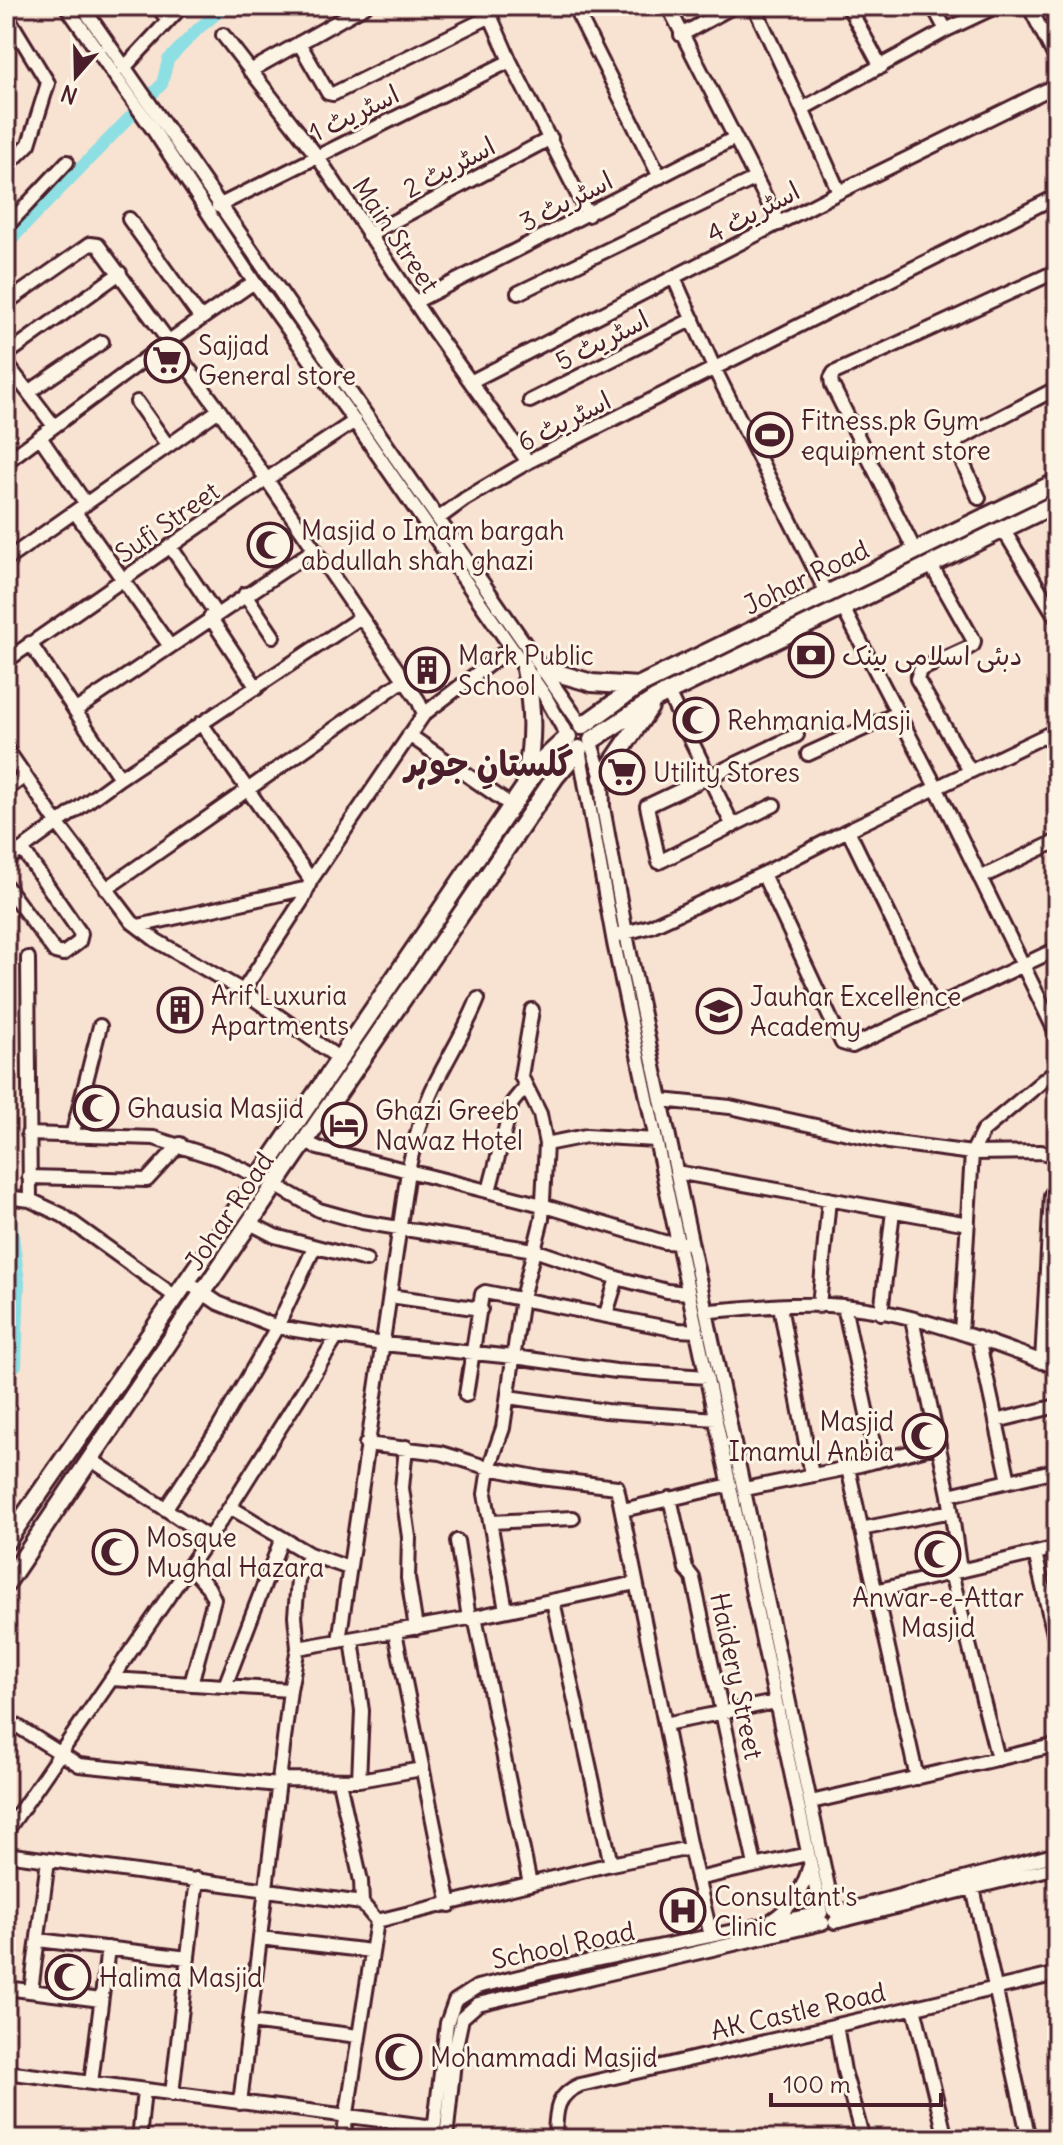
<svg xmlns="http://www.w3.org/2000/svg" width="1063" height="2145" font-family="Delius,'Playpen Sans Arabic',sans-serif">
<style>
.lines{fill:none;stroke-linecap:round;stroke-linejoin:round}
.canal{stroke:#8ddfe3;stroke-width:12}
.minor-casing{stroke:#4a1f2b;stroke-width:18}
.major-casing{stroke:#4a1f2b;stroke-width:22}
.minor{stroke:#fcf5e5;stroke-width:12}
.major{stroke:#fcf5e5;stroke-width:16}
.labels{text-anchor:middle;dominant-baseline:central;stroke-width:6;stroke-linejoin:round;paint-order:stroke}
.street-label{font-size:26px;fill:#4a1f2b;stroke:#fcf5e5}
.poi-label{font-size:26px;fill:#4a1f2b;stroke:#fcf5e5;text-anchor:start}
.district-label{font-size:34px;font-weight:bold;fill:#4a1f2b;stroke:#fcf5e5}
</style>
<rect width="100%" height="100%" fill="#f8e2d2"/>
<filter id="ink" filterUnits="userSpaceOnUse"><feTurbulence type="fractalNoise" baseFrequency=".0125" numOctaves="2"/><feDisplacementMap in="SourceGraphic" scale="16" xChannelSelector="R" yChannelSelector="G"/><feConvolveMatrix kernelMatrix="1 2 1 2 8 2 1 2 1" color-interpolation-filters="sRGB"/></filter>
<g filter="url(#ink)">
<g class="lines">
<path class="canal" d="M6,245L162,84L168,60L199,28L226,6
M6,1180L19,1282L16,1365"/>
<g class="minor-casing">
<path id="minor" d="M66,6L152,128L254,282L348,412L545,696L568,737
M82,6L582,726
M157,6L168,20
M486,6L510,61L588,215
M574,6L660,177
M668,6L779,224
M754,6L802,109
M848,6L881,67
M933,6L946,30
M1029,6L1057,61
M6,14L48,83L29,144L6,167
M223,35L317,156L434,331L528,462
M681,35L734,6
M299,43L328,93L333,94L491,16
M124,68L182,6
M250,71L365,6
M839,192L802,109L946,30L997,6
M218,206L510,61
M129,219L201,319
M6,227L67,162
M368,235L551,138
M674,278L715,370L826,592
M518,293L754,179
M415,302L735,138
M6,303L90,244L98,245L219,410L418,700L424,714
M6,355L120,273
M6,363L54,426
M472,381L839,192L1057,85
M29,392L102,342
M530,401L693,319
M137,402L168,446
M40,437L86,504
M6,462L169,341L254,282
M979,498L955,446L959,439L1057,388
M75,512L169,645
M439,518L465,499L528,462L1057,196
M1003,529L1057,619
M170,546L216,614
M915,551L832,385L831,378L834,373L1057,271
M6,560L219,410
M931,565L974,641L973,645L968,648L920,670L917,679L970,771
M245,594L273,636
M843,608L936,787L1057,1035
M210,617L257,688
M30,643L120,778
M6,661L267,479L355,421
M668,693L733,826
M76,710L315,549
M201,723L311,880
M409,735L512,806
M591,743L602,778L603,807L628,944L833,1910
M6,748L57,823L132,922L157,941L243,991L340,1059
M808,754L898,713
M6,790L25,776
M774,805L659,862L647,806L797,735
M848,830L934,1007
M6,861L120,778L361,617
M763,874L842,1043L852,1046L1057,949
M980,878L1057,841
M6,886L55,952L63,954L79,942L81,934L22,849
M106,889L404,680
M138,926L308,888
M618,935L651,926L763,874L848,830L1057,730
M28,958L30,1200
M243,991L303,899L311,880L424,714L510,648
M661,1100L730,1107L888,1142L972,1153L1041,1152L1057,1156
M28,1134L154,1138L223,1160L259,1177
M72,1136L100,1026
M305,1142L318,1148L542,1205L664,1242L684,1243
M546,1144L586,1136L656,1140
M676,1172L968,1224
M29,1177L147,1180L180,1144
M275,1185L319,1210L362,1222L534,1250L617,1278L667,1291L688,1293
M489,1191L512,1103L526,1086
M6,1197L30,1200L62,1215L176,1297
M250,1223L275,1236L366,1260
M187,1282L218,1303L277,1327L383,1344L514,1357L616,1371L707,1377
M390,1296L481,1309
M780,1306L812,1475
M819,1306L829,1199
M844,1306L877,1461
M708,1311C752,1308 799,1302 843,1306C917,1313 988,1342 1057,1367
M881,1313L893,1211
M606,1314L617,1278
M912,1319L949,1495L960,1571
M961,1333L972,1153L983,1131L1057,1069
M978,1338L1009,1481
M1042,1362L1051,1195
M466,1395L482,1294L485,1292L678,1330L697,1331
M508,1397L606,1411L716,1419
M996,1421L1057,1406
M366,1444L441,1453L489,1468L541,1478L617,1487L690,1848L711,1936
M406,1447L402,1488L409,1537L408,1578L416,1628
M90,1459L209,1538
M848,1468L917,1778
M745,1489L848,1468L939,1445
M949,1495L1057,1470
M670,1498L686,1569L693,1578L755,1865
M230,1507L309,1554L349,1568
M166,1508L218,1429L277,1327L314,1248
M623,1510L730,1485
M491,1522L573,1518
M861,1529L951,1511
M457,1541L469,1618
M1035,1553L1057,1647
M189,1566L208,1587L214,1599L191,1684
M951,1573L998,1759
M875,1591L1057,1548
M553,1601L611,1864
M506,1610L485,1494L489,1468L503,1428L522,1298L542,1219L546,1144L540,1114L521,1076L532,1010
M475,1617L530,1884
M395,1632L450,1905
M352,1639L362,1711L359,1780
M339,1641L408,1171C415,1140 422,1110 436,1082C450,1054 466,1029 478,999
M298,1648L475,1617L636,1583
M112,1679L290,1690
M225,1686L282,1538
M6,1719L79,1765L278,1785
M665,1724L775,1702
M279,1779L359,1780L422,1769
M339,1781L361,1881L362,1903
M811,1802L1057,1745
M6,1832L230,1507L337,1337
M6,1854L362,1903L377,1921L343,2139
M697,1879L808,1854
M973,1888L1029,2139
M836,1913L1057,1854
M772,1920C792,1907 803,1890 809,1868
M377,1921L611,1864L690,1848
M835,1922L1057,1867
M260,1938L371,1951
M38,1940L188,1958
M6,1988L101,2000
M31,1991L48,1860
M914,2007L946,2139
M250,2022L358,2036
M836,2025L844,2071L863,2139
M6,2072L434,2127
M91,2083L108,1948
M172,2094L197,1879
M240,2103L290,1690L298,1648L295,1616L298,1580L309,1554
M139,2139L144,2090
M433,2139L447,2023L455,2001L477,1987L552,1969L821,1913L614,943L579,749
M446,2139L455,2051L462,2018L478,2004L823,1923
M555,2139C556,2114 554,2096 580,2085L1057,1974"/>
</g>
<g class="major-casing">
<path id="major" d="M543,669L592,683L638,686
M582,726L638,686L1057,482
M592,740L655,699L1057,503
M602,778L650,707
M525,780C534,741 533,707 525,669
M6,1542L259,1177L543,760L568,737
M6,1584L286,1169L556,776L579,749"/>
</g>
<use href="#minor" class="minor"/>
<use href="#major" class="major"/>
</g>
</g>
<defs>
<g id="supermarket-ring" transform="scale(2.3)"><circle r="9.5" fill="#fcf5e5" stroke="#4a1f2b" stroke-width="1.5"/><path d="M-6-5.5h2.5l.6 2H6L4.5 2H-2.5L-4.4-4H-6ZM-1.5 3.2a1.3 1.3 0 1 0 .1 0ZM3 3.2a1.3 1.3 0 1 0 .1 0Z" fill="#4a1f2b"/></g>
<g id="stadium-ring" transform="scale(2.3)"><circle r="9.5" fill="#fcf5e5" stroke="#4a1f2b" stroke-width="1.5"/><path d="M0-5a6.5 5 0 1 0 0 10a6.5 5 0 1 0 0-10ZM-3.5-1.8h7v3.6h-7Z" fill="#4a1f2b"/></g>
<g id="mosque-ring" transform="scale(2.3)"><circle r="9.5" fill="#fcf5e5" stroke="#4a1f2b" stroke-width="1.5"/><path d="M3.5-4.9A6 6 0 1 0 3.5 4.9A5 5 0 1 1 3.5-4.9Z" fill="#4a1f2b"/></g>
<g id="bank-ring" transform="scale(2.3)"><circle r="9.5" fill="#fcf5e5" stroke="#4a1f2b" stroke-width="1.5"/><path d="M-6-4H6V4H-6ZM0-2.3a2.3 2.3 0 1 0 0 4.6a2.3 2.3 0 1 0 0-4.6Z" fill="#4a1f2b"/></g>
<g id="building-ring" transform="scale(2.3)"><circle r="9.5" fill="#fcf5e5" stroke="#4a1f2b" stroke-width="1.5"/><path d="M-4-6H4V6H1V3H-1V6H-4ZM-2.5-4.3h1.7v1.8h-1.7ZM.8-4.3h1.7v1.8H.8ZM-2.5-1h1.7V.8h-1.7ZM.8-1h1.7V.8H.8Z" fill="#4a1f2b"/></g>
<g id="school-ring" transform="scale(2.3)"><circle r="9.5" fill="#fcf5e5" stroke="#4a1f2b" stroke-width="1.5"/><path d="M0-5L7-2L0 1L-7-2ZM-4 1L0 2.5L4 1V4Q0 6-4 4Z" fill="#4a1f2b"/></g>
<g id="hotel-ring" transform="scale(2.3)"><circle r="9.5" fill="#fcf5e5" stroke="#4a1f2b" stroke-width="1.5"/><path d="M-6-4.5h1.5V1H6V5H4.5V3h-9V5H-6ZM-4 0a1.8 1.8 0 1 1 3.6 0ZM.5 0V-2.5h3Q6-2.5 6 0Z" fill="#4a1f2b"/></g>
<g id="hospital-ring" transform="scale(2.3)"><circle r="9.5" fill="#fcf5e5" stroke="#4a1f2b" stroke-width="1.5"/><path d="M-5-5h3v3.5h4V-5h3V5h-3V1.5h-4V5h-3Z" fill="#4a1f2b"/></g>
</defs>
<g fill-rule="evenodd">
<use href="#supermarket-ring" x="167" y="360"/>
<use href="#stadium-ring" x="770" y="435"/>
<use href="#mosque-ring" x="270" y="545"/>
<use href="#bank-ring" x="811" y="655"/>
<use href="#building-ring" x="427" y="670"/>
<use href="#mosque-ring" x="696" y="720"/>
<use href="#supermarket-ring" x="622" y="772"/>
<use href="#building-ring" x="180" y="1010"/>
<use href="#school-ring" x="719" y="1011"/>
<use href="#mosque-ring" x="96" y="1108"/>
<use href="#hotel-ring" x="344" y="1125"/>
<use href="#mosque-ring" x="925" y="1436"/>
<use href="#mosque-ring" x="115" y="1552"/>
<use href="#mosque-ring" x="938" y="1554"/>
<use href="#hospital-ring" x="683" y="1911"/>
<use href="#mosque-ring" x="68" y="1977"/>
<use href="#mosque-ring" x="399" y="2057"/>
</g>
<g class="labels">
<g class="street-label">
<text transform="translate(354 113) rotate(-26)">اسٹریٹ 1</text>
<text transform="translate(449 167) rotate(-28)">اسٹریٹ 2</text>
<text transform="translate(566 201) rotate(-27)">اسٹریٹ 3</text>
<text transform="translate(753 212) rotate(-28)">اسٹریٹ 4</text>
<text transform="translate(396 235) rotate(56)">Main Street</text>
<text transform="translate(602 340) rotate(-27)">اسٹریٹ 5</text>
<text transform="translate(564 421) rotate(-27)">اسٹریٹ 6</text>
<text transform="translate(167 522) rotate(-35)">Sufi Street</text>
<text transform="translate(806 577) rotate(-26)">Johar Road</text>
<text transform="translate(229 1211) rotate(-56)">Johar Road</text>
<text transform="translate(737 1676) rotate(78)">Haidery Street</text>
<text transform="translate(563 1945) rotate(-12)">School Road</text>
<text transform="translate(798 2011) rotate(-13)">AK Castle Road</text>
</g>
<g class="poi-label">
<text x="198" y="345">Sajjad<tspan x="198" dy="30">General store</tspan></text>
<text x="801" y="420">Fitness.pk Gym<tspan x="801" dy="30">equipment store</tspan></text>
<text x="301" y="530">Masjid o Imam bargah<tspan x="301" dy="30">abdullah shah ghazi</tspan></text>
<text x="458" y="655">Mark Public<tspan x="458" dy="30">School</tspan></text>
<text x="842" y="655">دبئی اسلامی بینک</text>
<text x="727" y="720">Rehmania Masji</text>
<text x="653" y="772">Utility Stores</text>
<text x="211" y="995">Arif Luxuria<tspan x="211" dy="30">Apartments</tspan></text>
<text x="750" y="996">Jauhar Excellence<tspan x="750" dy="30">Academy</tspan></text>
<text x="127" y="1108">Ghausia Masjid</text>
<text x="375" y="1110">Ghazi Greeb<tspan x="375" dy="30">Nawaz Hotel</tspan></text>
<text x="894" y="1421" text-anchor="end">Masjid<tspan x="894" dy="30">Imamul Anbia</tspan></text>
<text x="146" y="1537">Mosque<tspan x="146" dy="30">Mughal Hazara</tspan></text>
<text x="938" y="1597" text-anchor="middle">Anwar-e-Attar<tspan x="938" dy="30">Masjid</tspan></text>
<text x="714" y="1896">Consultant's<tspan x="714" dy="30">Clinic</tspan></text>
<text x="99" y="1977">Halima Masjid</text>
<text x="430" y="2057">Mohammadi Masjid</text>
</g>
<g class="district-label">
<text x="489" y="763">گلستانِ جوہر</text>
</g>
</g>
<rect width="1063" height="2145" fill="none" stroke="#fcf5e5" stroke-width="32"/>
<rect x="16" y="16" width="1031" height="2113" fill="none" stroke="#4a1f2b" stroke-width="3" filter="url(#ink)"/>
<g transform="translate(76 76) rotate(200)" stroke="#fcf5e5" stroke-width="6" paint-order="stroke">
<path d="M0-6L14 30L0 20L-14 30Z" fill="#4a1f2b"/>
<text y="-12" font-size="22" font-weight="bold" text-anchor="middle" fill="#4a1f2b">N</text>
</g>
<path d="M771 2093v12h170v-12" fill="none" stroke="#4a1f2b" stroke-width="4"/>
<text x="783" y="2093" font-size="24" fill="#4a1f2b" stroke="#fcf5e5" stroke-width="6" paint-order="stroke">100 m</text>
</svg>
